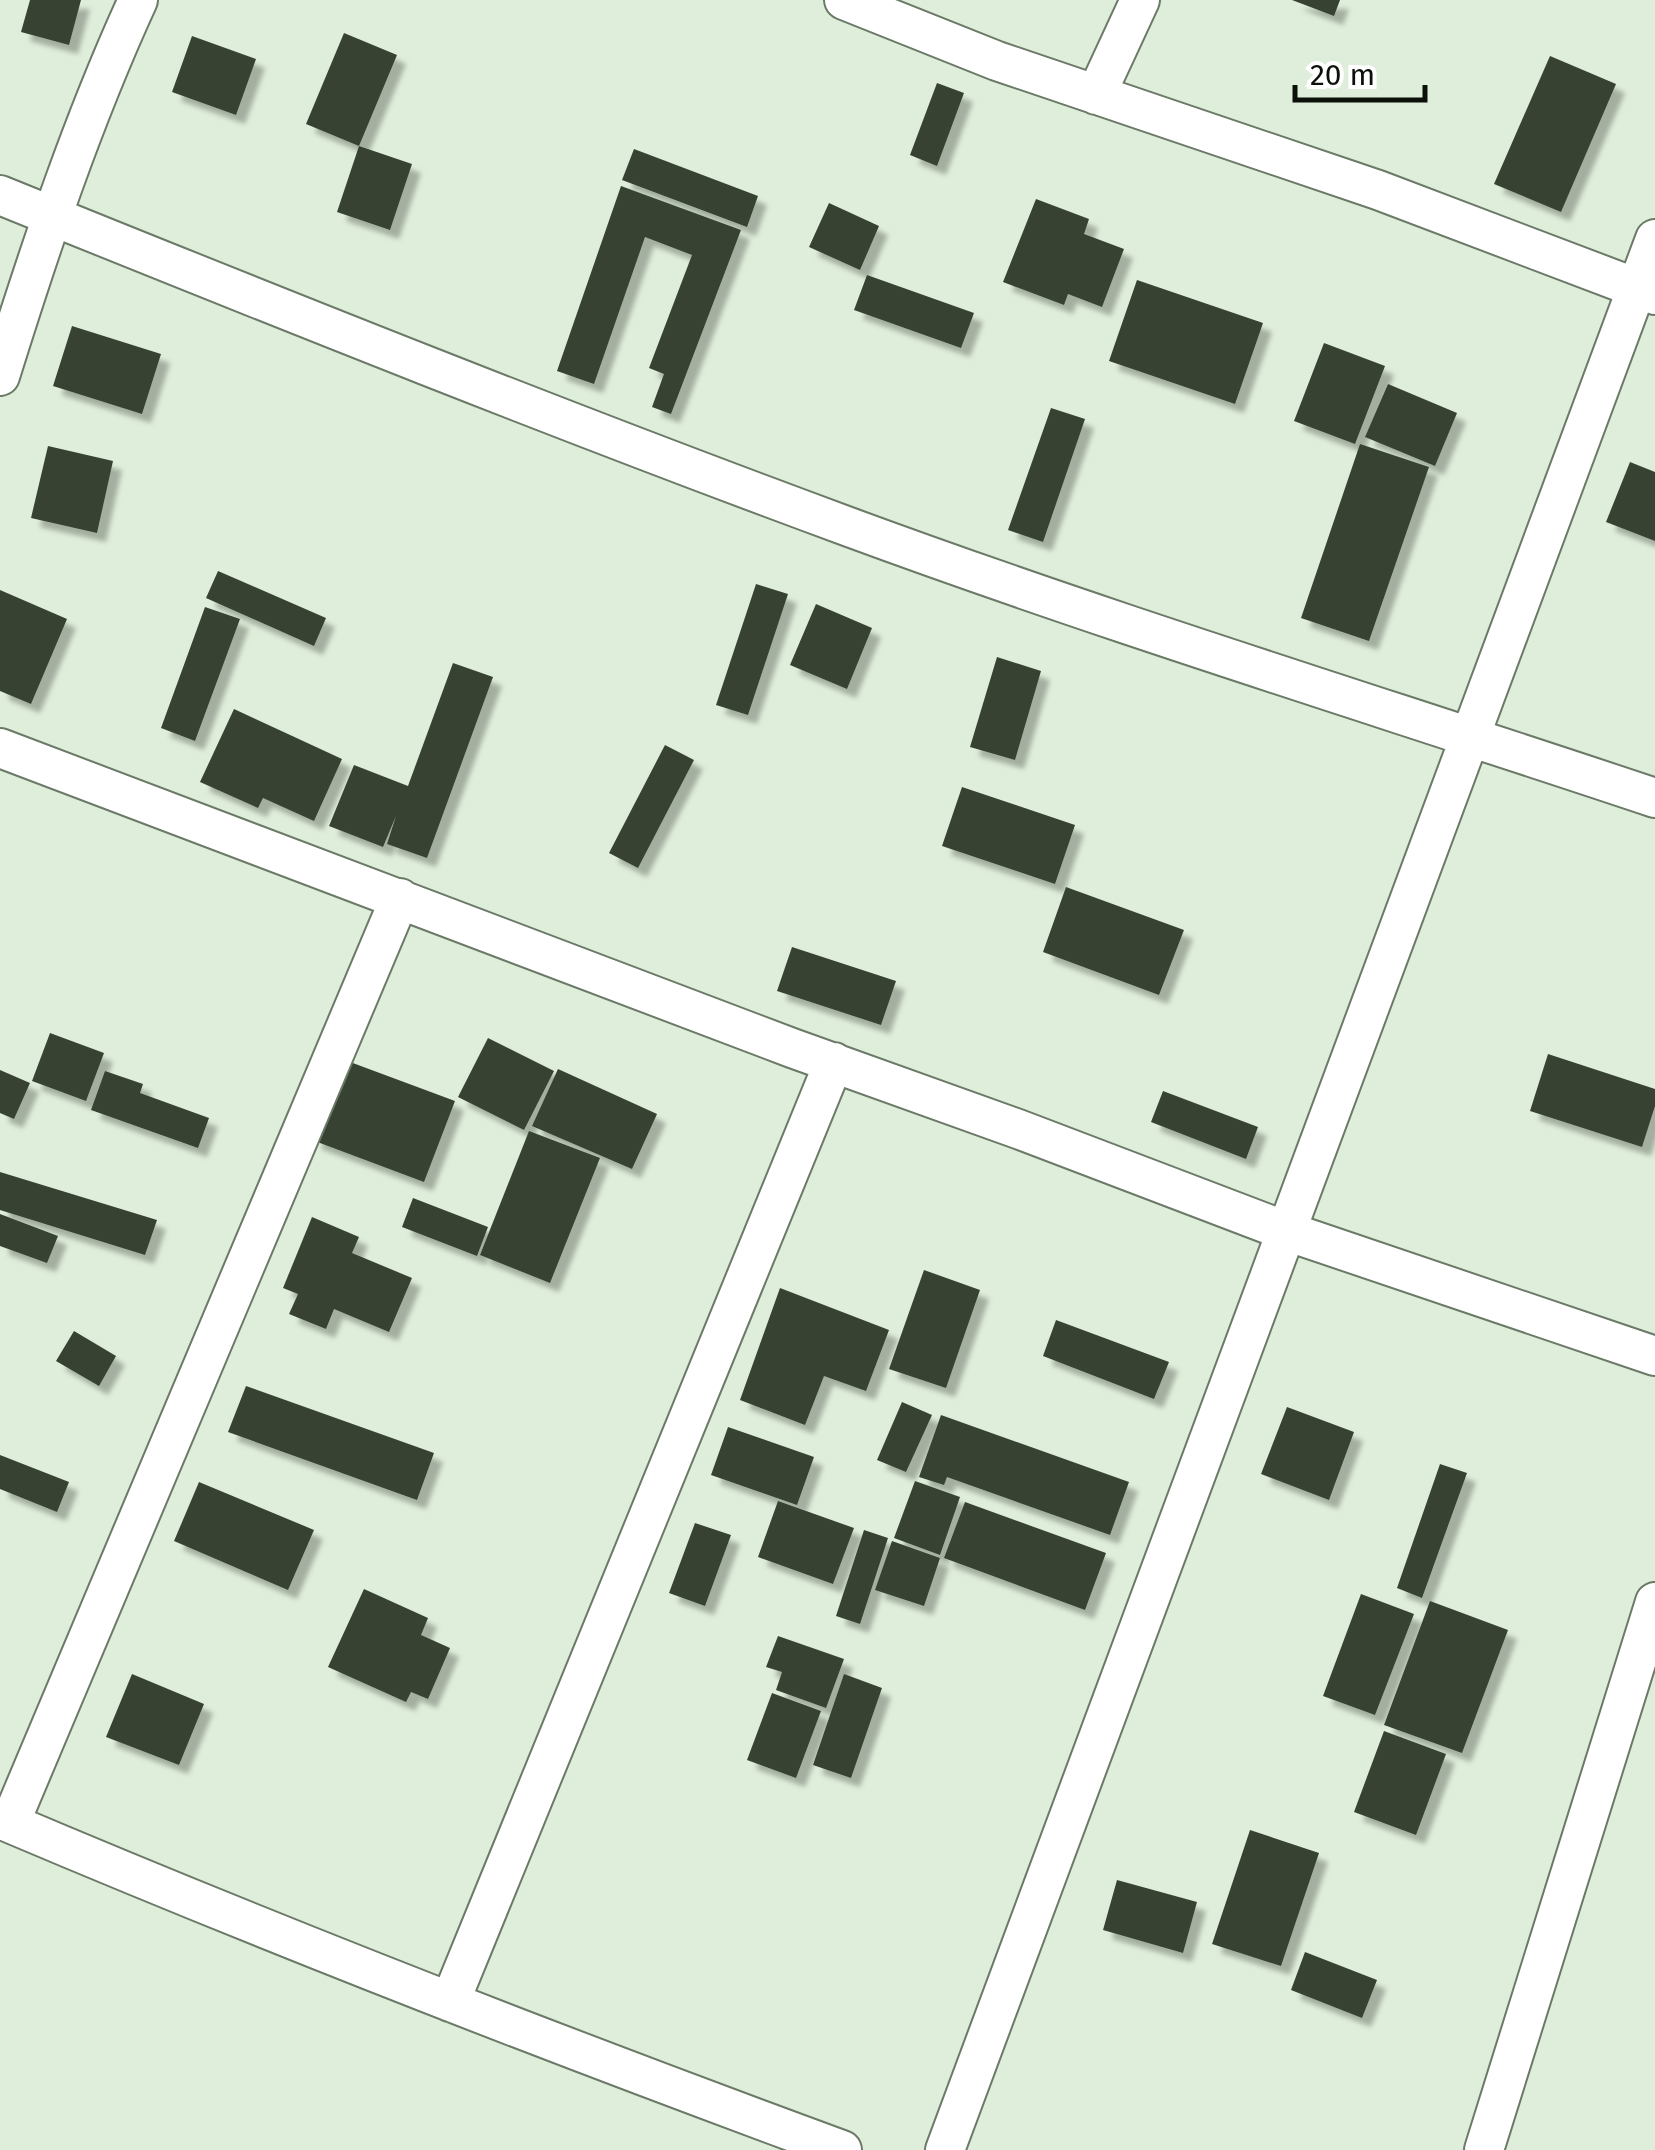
<svg xmlns="http://www.w3.org/2000/svg" width="1655" height="2150" font-family="'Fira Sans',sans-serif">
<style>
.building{fill:#374333;filter:url(#shadow)}
.lines{fill:none;stroke-linecap:round;stroke-linejoin:round}
.street-casing{stroke:#6b7967;stroke-width:42}
.street{stroke:#fff;stroke-width:38}
</style>
<defs>
<filter id="shadow"><feDropShadow dx="9" dy="9" stdDeviation="2.5" flood-color="#0004"/></filter>
</defs>
<rect width="100%" height="100%" fill="#dfeeda"/>
<path class="building" d="M30,0H81L69,45L21,32Z
M1292,0H1340L1334,16Z
M344,33L397,55L359,146L306,124Z
M192,36L256,59L236,115L172,92Z
M1550,56L1616,84L1561,212L1494,184Z
M937,83L964,93L937,166L910,155Z
M359,146L412,164L390,230L337,212Z
M634,149L758,196L747,227L622,180Z
M621,186L741,230L671,414L652,407L664,374L649,368L692,255L645,237L594,384L557,371Z
M1036,199L1089,219L1084,234L1124,249L1102,307L1068,294L1064,305L1003,282Z
M829,203L879,226L860,270L809,247Z
M867,275L974,313L961,348L854,310Z
M1137,280L1263,323L1235,404L1109,361Z
M72,326L161,354L142,414L53,386Z
M1324,343L1385,366L1355,444L1294,421Z
M1388,384L1457,413L1435,466L1365,437Z
M1051,408L1085,419L1043,542L1008,530Z
M1360,444L1429,467L1369,641L1301,618Z
M48,446L113,461L97,533L31,518Z
M1630,462L1655,472V541L1606,522Z
M218,571L326,618L314,646L206,598Z
M756,584L788,594L748,715L716,705Z
M0,590L67,619L31,704L0,691Z
M816,604L872,628L847,689L790,665Z
M205,607L240,619L195,741L161,728Z
M997,657L1041,671L1015,760L970,747Z
M453,663L493,677L427,858L387,844L396,816L383,847L329,826L354,765L408,786Z
M234,709L342,759L314,821L263,798L258,808L200,782Z
M665,745L694,760L638,868L609,853Z
M962,787L1075,825L1055,884L942,846Z
M1066,887L1184,930L1159,995L1043,952Z
M792,947L896,981L881,1025L777,991Z
M50,1033L104,1053L86,1101L32,1081Z
M488,1038L554,1071L524,1130L458,1097Z
M1548,1054L1655,1089V1106L1642,1147L1530,1111Z
M342,1059L455,1101L424,1182L312,1140Z
M558,1069L657,1114L632,1169L532,1126Z
M0,1070L30,1083L14,1119L0,1113Z
M105,1071L143,1084L140,1093L209,1118L198,1148L91,1110Z
M1163,1091L1258,1127L1246,1159L1151,1122Z
M529,1131L600,1158L550,1283L480,1255Z
M0,1172L157,1220L145,1255L0,1210Z
M413,1198L488,1227L477,1256L402,1227Z
M0,1214L58,1236L47,1263L0,1246Z
M312,1217L359,1237L352,1253L412,1278L389,1332L334,1309L326,1329L289,1314L298,1294L283,1288Z
M924,1270L980,1290L946,1388L889,1369Z
M780,1288L889,1330L866,1391L824,1376L805,1425L740,1400Z
M1056,1320L1169,1362L1154,1399L1043,1356Z
M74,1331L116,1356L99,1386L56,1361Z
M246,1386L434,1453L417,1500L228,1432Z
M902,1402L932,1415L906,1472L877,1460Z
M1287,1407L1354,1432L1329,1500L1261,1474Z
M941,1415L1129,1482L1110,1535L947,1477L944,1485L919,1477Z
M728,1427L814,1457L797,1505L711,1475Z
M0,1455L69,1482L57,1512L0,1489Z
M1440,1464L1467,1473L1422,1598L1397,1588Z
M915,1481L960,1497L940,1555L894,1538Z
M199,1482L314,1530L288,1590L174,1541Z
M778,1501L854,1528L833,1584L758,1557Z
M965,1502L1106,1553L1085,1610L944,1558Z
M695,1523L731,1535L705,1606L669,1593Z
M864,1530L888,1538L860,1624L836,1616Z
M892,1541L940,1558L924,1606L875,1590Z
M364,1589L428,1618L421,1635L450,1648L428,1699L411,1692L406,1702L328,1667Z
M1361,1594L1414,1614L1375,1715L1323,1696Z
M1430,1601L1508,1630L1462,1753L1384,1725Z
M778,1636L844,1659L826,1708L776,1690L782,1672L766,1667Z
M132,1674L204,1704L179,1765L106,1737Z
M844,1674L882,1688L851,1778L813,1765Z
M772,1693L821,1711L796,1778L747,1760Z
M1384,1731L1446,1754L1416,1835L1354,1812Z
M1250,1830L1319,1853L1281,1966L1212,1944Z
M1117,1880L1197,1902L1183,1953L1103,1930Z
M1305,1952L1377,1980L1362,2018L1291,1990Z"/>
<g class="lines">
<g class="street-casing">
<path id="street" d="M844,0L997,61L1378,190L1655,295
M1096,95L1140,0
M0,195C282,309 564,422 849,527C1115,625 1386,708 1655,798
M0,376C40,248 82,122 138,0
M0,748L792,1048L1018,1129L1286,1231L1655,1356
M0,1819C278,1937 559,2046 842,2150
M10,1823L400,898
M450,2002L834,1062
M945,2150L1655,239
M1484,2150L1655,1602"/>
</g>
<use href="#street" class="street"/>
</g>
<path d="M1295 85v15h130v-15" fill="none" stroke="#0b1009" stroke-width="5"/>
<text x="1310" y="85" font-size="30" fill="#0b1009" stroke="#ffffff" stroke-width="8" paint-order="stroke">20 m</text>
</svg>
